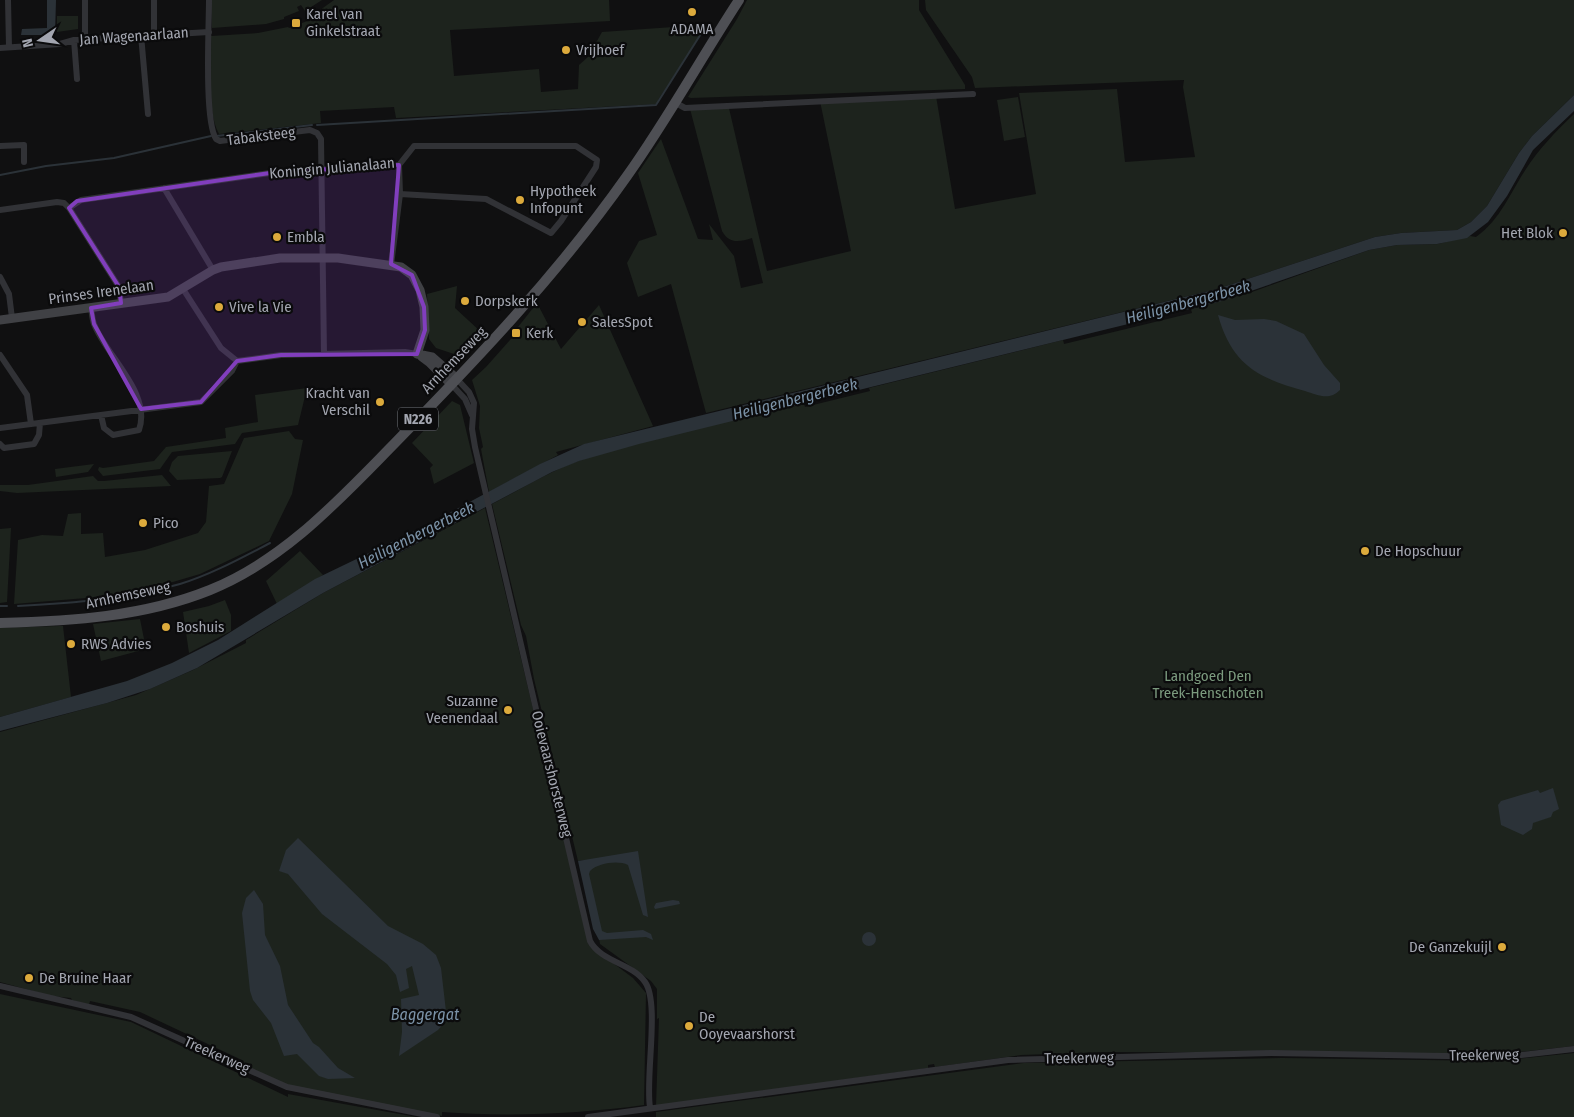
<svg xmlns="http://www.w3.org/2000/svg" width="1574" height="1117" font-family="'Fira Sans Condensed',sans-serif">
<style>
.green{fill:#1d231d}
.water{fill:#2b3238}
.lines{fill:none;stroke-linecap:round;stroke-linejoin:round}
.stream{stroke:#2b3238;stroke-width:2}
.street{stroke:#313236;stroke-width:6}
.secondary{stroke:#404145;stroke-width:9}
.primary{stroke:#4e4f54;stroke-width:10}
.marked{fill:#813ebd;fill-opacity:0.2;stroke:#813ebd;stroke-width:4;stroke-linejoin:round}
.poi-dot{fill:#dcaa3c;stroke:#0b0b0c;stroke-width:2}
.labels{text-anchor:middle;dominant-baseline:central;stroke-width:4.5;stroke-linejoin:round;paint-order:stroke}
.shield{fill:#0b0b0c;stroke:#75787f;stroke-width:1}
.shield-label{font-size:14px;font-weight:bold;fill:#a3a6b0}
.poi-label{font-size:15px;fill:#a3a6b0;stroke:#0b0b0c;text-anchor:start}
.street-label{font-size:15px;fill:#a3a6b0;stroke:#0b0b0c}
.park-label{font-size:15px;fill:#7b9a7e;stroke:#0b0b0c}
.water-label{font-size:16px;font-style:italic;fill:#7c93a8;stroke:#0b0b0c}
</style>
<rect width="100%" height="100%" fill="#101011"/>
<path class="green" d="M211,0H322L305,11L301,5L297,7L299,11L284,17V19L266,24L212,28Z
M334,0H609L610,21L450,30L454,76L539,69L541,92L578,89L579,65L588,57L602,32L702,25L706,27L658,100V104L396,118L394,107L320,111L321,123L219,134C206,110 212,63 211,36L258,33L288,27L289,28L310,20L309,18Z
M747,0H919V10L965,85V89L691,98L688,97L737,19Z
M925,0H1574V95L1532,136L1519,153L1487,206L1471,222L1457,230L1401,233L1375,237L1217,289L706,413L671,284L638,297L627,263L639,241L657,235L638,173L661,139L698,239L713,240L709,224L734,256L741,288L763,283L752,238C739,242 729,244 722,231L689,105L728,104L767,271L851,251L820,101L936,96L955,209L1036,194L1019,93L1117,89L1125,162L1195,157L1183,87L1184,80L975,88L972,77L926,10Z
M57,16H78V29L57,32Z
M1018,97L1025,137L1004,141L997,100Z
M1574,114V1046L1511,1053L1448,1051V1053L1109,1052L1021,1055L935,1067L934,1064L928,1065V1068L656,1106L659,1018L657,1019V989L651,981L600,944L585,860L578,861L534,679L526,636L521,625L492,504C521,489 550,471 581,460C653,435 730,422 804,404L805,407L870,391L869,388L1063,340L1064,344L1192,313L1191,309L1252,292L1369,250L1397,245L1438,244L1470,236L1476,237C1501,219 1510,193 1526,169C1539,149 1556,131 1574,114Z
M457,286L455,308L481,332L472,342L454,354L436,348L429,339L427,294Z
M537,303L561,349L599,305L653,426L556,452L558,455L489,492L481,449L483,447L479,428L480,406L472,380L486,367L519,330L518,327Z
M307,388L298,425L242,433L235,444L172,452L160,469L103,476L98,470L99,467L103,468L154,461L166,447L226,438L225,428L258,422L255,395Z
M452,401L460,405L474,463L434,484L430,468L433,465L412,443Z
M289,431L295,439L303,440L292,494L269,541L200,574L149,589L98,597L14,604L18,540L42,535L63,536L68,514L81,513V534L103,533L105,557L145,550L198,533L206,522L209,486L224,484L244,438Z
M232,451L222,477L220,478L177,480L169,471L172,462L178,456Z
M94,464L88,472L56,477L55,469Z
M162,475L171,486L17,493L0,491V485H28L93,476L98,481H104Z
M485,508L585,926L593,948L633,978L646,993L644,1105C579,1114 506,1117 442,1112V1116L291,1090L240,1065L244,1061L140,1012L90,1001L89,1005L72,1000L71,998L51,996L0,982V732L136,695L193,670L246,643V640L323,593Z
M11,528L7,602L0,603V529Z
M300,551L323,575L277,604L266,581Z
M225,600L231,615V631L189,653L183,612L209,606Z
M140,619L146,649L101,661L93,624Z
M59,626H63L71,697L0,717V628Z
M0,994L131,1022L288,1097V1094L416,1117H0Z
M1574,1053V1117H656V1112L1024,1063L1282,1058L1496,1061Z"/>
<path class="water" d="M47,0H56L55,35H21L22,29L47,28Z
M1574,95V111L1533,150L1507,196L1488,222L1467,238L1437,244L1397,245L1369,250L1222,301L639,444L579,461L552,472L323,593L197,668L150,689L107,703L0,731V717L127,681L172,663L218,640L315,579L425,526L540,464L584,444L1217,289L1375,237L1401,233L1457,230L1471,222L1487,206L1519,153L1532,136Z
M1218,315L1235,320L1264,319L1276,321L1304,334L1324,365L1340,383V390C1329,401 1318,395 1305,391C1258,378 1232,365 1218,315Z
M1553,788L1559,809L1553,812L1551,817L1533,823L1532,829L1523,835L1501,825L1498,805L1501,801L1538,790L1540,793Z
M298,838L388,926L423,944L436,955L441,968L447,1020L438,1030L399,1056L402,1032L401,999L419,995L412,966L406,969L409,988L400,992L396,975L387,964L322,914L288,874L279,871L286,850Z
M638,851L648,917L643,915L628,865C618,860 598,863 590,871L589,874L602,931L607,933L643,930L651,934L653,940L646,937L599,940L593,929L578,861Z
M254,890L263,904L265,935L280,966L288,1005L313,1043L319,1047L338,1068L355,1078L328,1079L319,1076L297,1054L284,1056L271,1023L253,1000L250,991L242,913L246,898Z
M673,900L679,901L680,904L655,909L654,907L656,903Z
M862 939a7 7 0 1 1 14 0a7 7 0 1 1-14 0Z"/>
<g class="lines">
<path class="stream" d="M317,125L656,105L704,29
M216,136L312,125
M0,175L46,166L114,158L211,136
M0,606H7
M18,606C72,603 128,599 180,584C212,574 241,558 270,543"/>
<path class="street" d="M8,0L9,47
M154,0V35
M209,0C209,26 204,120 216,139L220,141L310,130L317,133L321,139L324,354
M141,35L148,114
M85,39V0
M74,40L77,79
M0,48L60,44L74,40L209,32
M674,102L685,108L973,94
M0,146L24,145V162
M164,188L213,270
M69,208L119,287L121,303
M0,210L57,202L64,203L69,208L81,200L277,172L399,165L414,146H576L597,160L596,167L561,221L551,233L486,199L400,194
M391,265L400,194L399,165
M0,277L9,294L12,318
M183,289L221,348L237,361
M91,308C92,313 92,319 94,324C106,356 152,393 139,430L113,435L104,428L101,415
M0,355L27,395L31,424
M237,361L281,355L405,352L417,354
M456,378L469,392L474,403L472,429L475,447L590,941C601,962 632,963 645,982C660,1003 645,1078 650,1107
M451,384L465,399L472,415
M0,428L201,402L232,371L237,361
M0,444L4,448L34,444L39,435L40,423
M0,986L131,1017L287,1087L437,1117
M588,1117L1008,1060L1271,1053L1504,1057L1574,1049"/>
<path class="secondary" d="M0,320L168,297L213,270L221,267L280,258H338L401,267L412,275L420,290L424,307L425,330L417,354
M417,354L432,357L456,378
M422,357L430,363L451,384"/>
<path class="primary" d="M0,623C71,621 143,617 210,590C284,560 338,501 393,445C476,360 558,274 627,176C667,120 701,58 739,0"/>
</g>
<path class="marked" d="M399,165L391,264L412,275L424,307L425,330L417,354L281,355L237,361L201,402L141,409L94,324L91,308L121,303L119,287L69,208L77,201L277,172Z"/>
<g class="poi-dot">
<circle cx="692" cy="12" r="5"/>
<rect x="291" y="18" width="10" height="10" rx="2.5"/>
<circle cx="566" cy="50" r="5"/>
<circle cx="520" cy="200" r="5"/>
<circle cx="1563" cy="233" r="5"/>
<circle cx="277" cy="237" r="5"/>
<circle cx="465" cy="301" r="5"/>
<circle cx="219" cy="307" r="5"/>
<circle cx="582" cy="322" r="5"/>
<rect x="511" y="328" width="10" height="10" rx="2.5"/>
<circle cx="380" cy="402" r="5"/>
<circle cx="143" cy="523" r="5"/>
<circle cx="1365" cy="551" r="5"/>
<circle cx="166" cy="627" r="5"/>
<circle cx="71" cy="644" r="5"/>
<circle cx="508" cy="710" r="5"/>
<circle cx="1502" cy="947" r="5"/>
<circle cx="29" cy="978" r="5"/>
<circle cx="689" cy="1026" r="5"/>
</g>
<g class="labels">
<rect class="shield" x="398" y="407.5" width="40" height="23" rx="4"/>
<g class="shield-label">
<text x="418" y="419">N226</text>
</g>
<g class="poi-label">
<text x="306" y="14">Karel van<tspan x="306" dy="17">Ginkelstraat</tspan></text>
<text x="692" y="29" text-anchor="middle">ADAMA</text>
<text x="576" y="50">Vrijhoef</text>
<text x="530" y="191">Hypotheek<tspan x="530" dy="17">Infopunt</tspan></text>
<text x="1553" y="233" text-anchor="end">Het Blok</text>
<text x="287" y="237">Embla</text>
<text x="475" y="301">Dorpskerk</text>
<text x="229" y="307">Vive la Vie</text>
<text x="592" y="322">SalesSpot</text>
<text x="526" y="333">Kerk</text>
<text x="370" y="393" text-anchor="end">Kracht van<tspan x="370" dy="17">Verschil</tspan></text>
<text x="153" y="523">Pico</text>
<text x="1375" y="551">De Hopschuur</text>
<text x="176" y="627">Boshuis</text>
<text x="81" y="644">RWS Advies</text>
<text x="498" y="701" text-anchor="end">Suzanne<tspan x="498" dy="17">Veenendaal</tspan></text>
<text x="1492" y="947" text-anchor="end">De Ganzekuijl</text>
<text x="39" y="978">De Bruine Haar</text>
<text x="699" y="1017">De<tspan x="699" dy="17">Ooyevaarshorst</tspan></text>
</g>
<g class="street-label">
<text transform="translate(134 36) rotate(-4)">Jan Wagenaarlaan</text>
<text transform="translate(261 136) rotate(-7)">Tabaksteeg</text>
<text transform="translate(332 168) rotate(-5)">Koningin Julianalaan</text>
<text transform="translate(101 292) rotate(-8)">Prinses Irenelaan</text>
<text transform="translate(454 360) rotate(-46)">Arnhemseweg</text>
<text transform="translate(128 595) rotate(-12)">Arnhemseweg</text>
<text transform="translate(552 774) rotate(76)">Ooievaarshorsterweg</text>
<text transform="translate(217 1055) rotate(24)">Treekerweg</text>
<text transform="translate(1484 1055) rotate(-1)">Treekerweg</text>
<text transform="translate(1079 1058) rotate(-1)">Treekerweg</text>
</g>
<g class="park-label">
<text x="1208" y="676">Landgoed Den<tspan x="1208" dy="17">Treek-Henschoten</tspan></text>
</g>
<g class="water-label">
<text transform="translate(1188 302) rotate(-15)">Heiligenbergerbeek</text>
<text transform="translate(795 399) rotate(-14)">Heiligenbergerbeek</text>
<text transform="translate(416 535) rotate(-27)">Heiligenbergerbeek</text>
<text x="425" y="1014">Baggergat</text>
</g>
</g>
<g transform="translate(40 40) rotate(257)" stroke="#0b0b0c" stroke-width="4" paint-order="stroke">
<path d="M0-4L9 19L0 12L-9 19Z" fill="#a3a6b0"/>
<text y="-8" font-size="14" font-weight="bold" text-anchor="middle" fill="#a3a6b0">N</text>
</g>
</svg>
